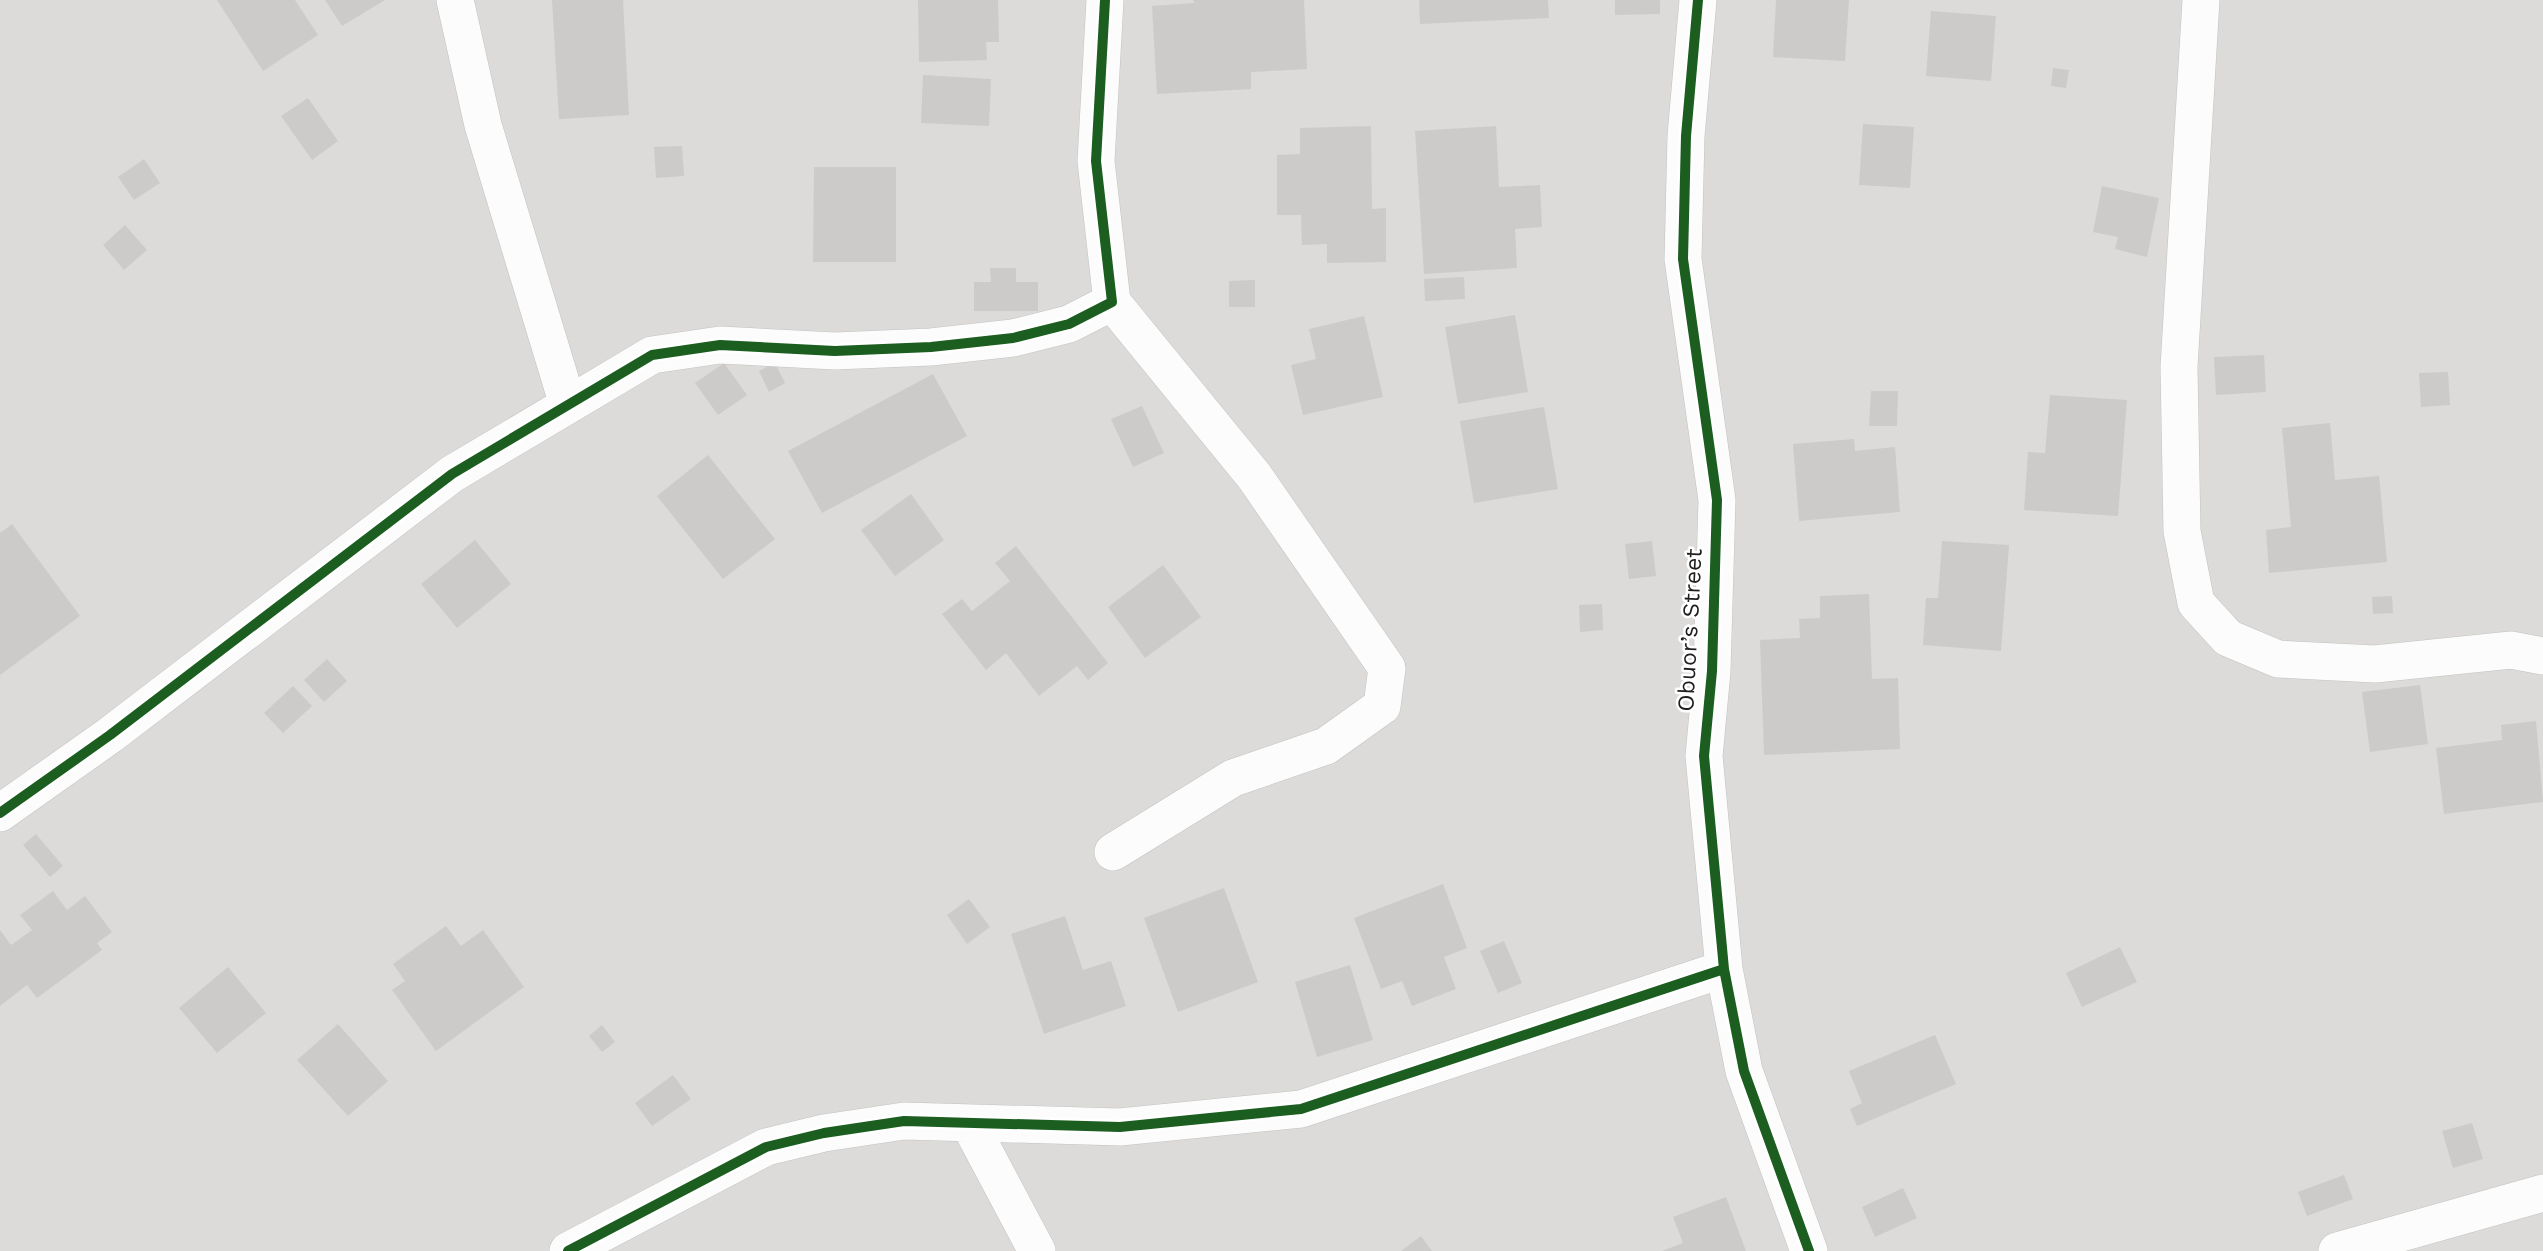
<svg xmlns="http://www.w3.org/2000/svg" width="2543" height="1251" font-family="'Work Sans',sans-serif">
<style>
.residential{fill:#dcdbd9}
.building{fill:#cdcbc9}
.lines{fill:none;stroke-linecap:round;stroke-linejoin:round}
.minor-casing{stroke:#c2c2c0;stroke-width:38}
.minor{stroke:#fcfcfc;stroke-width:37}
.cycleway-casing{stroke:#fff;stroke-width:15}
.cycleway{stroke:#1b5e20;stroke-width:10}
.labels{text-anchor:middle;dominant-baseline:central;stroke-width:5;stroke-linejoin:round;paint-order:stroke}
.street-label{font-size:23px;fill:#1f1f1f;stroke:#fff}
</style>
<rect width="100%" height="100%" fill="#ecebe8"/>
<path class="residential" d="M0,0H2543V1251H0Z"/>
<path class="building" d="M217,0H295L318,35L263,71Z
M325,0H385L342,26Z
M552,0H623L629,115L559,119Z
M918,0H998L999,42H986L987,60L919,62Z
M1193,0H1304L1307,69L1251,72V89L1157,94L1152,6L1194,3Z
M1419,0H1548L1549,18L1420,24Z
M1615,0H1660V14L1615,15Z
M1776,0H1849L1845,61L1773,57Z
M1931,11L1996,16L1991,81L1926,76Z
M2053,68L2069,70L2066,88L2051,86Z
M923,75L991,79L989,126L921,123Z
M308,98L338,141L312,160L281,116Z
M1863,124L1914,127L1910,188L1859,185Z
M1371,126L1372,209L1386,208V262L1327,263V244L1302,245L1301,215H1277V155L1300,154V128Z
M1496,126L1499,187L1540,185L1542,227L1515,229L1517,268L1424,274L1415,131Z
M682,146L684,176L656,178L654,147Z
M144,159L160,183L134,200L118,177Z
M814,167H896V262H813Z
M2102,186L2159,198L2147,257L2115,249L2118,237L2093,232Z
M125,225L147,250L124,270L103,245Z
M990,268H1016V282H1038V311H974V282H991Z
M1464,277L1465,299L1425,301L1424,279Z
M1255,280V307H1229V281Z
M1515,315L1528,392L1458,404L1445,327Z
M1364,316L1383,397L1303,415L1291,365L1316,359L1309,329Z
M2264,355L2266,392L2216,395L2214,357Z
M724,363L747,395L718,415L695,383Z
M775,363L785,383L769,392L759,371Z
M2448,372L2450,405L2421,407L2419,373Z
M933,374L967,436L822,513L788,451Z
M1871,391H1898L1897,426H1869Z
M2050,395L2127,400L2118,516L2024,510L2028,452L2045,453Z
M1142,406L1164,453L1133,467L1111,419Z
M1544,407L1558,489L1474,503L1460,421Z
M2330,423L2335,480L2379,476L2387,562L2269,573L2266,530L2291,527L2282,428Z
M1854,439L1855,451L1895,447L1900,512L1799,521L1793,444Z
M708,455L775,539L723,579L657,496Z
M911,494L944,540L895,576L861,530Z
M12,524L80,616L0,675V533Z
M475,540L511,584L457,628L421,584Z
M1652,541L1656,576L1629,579L1625,544Z
M1942,541L2009,545L2001,651L1923,645L1926,598H1938Z
M1016,546L1108,663L1088,680L1077,666L1039,696L1006,653L986,670L942,614L962,599L972,611L1010,581L995,563Z
M1163,565L1201,617L1145,658L1108,607Z
M1869,594L1872,679L1898,678L1900,749L1764,755L1760,640L1800,638L1799,619L1820,618V596Z
M2392,596L2393,613L2373,614L2372,597Z
M1602,604L1603,630L1580,632L1579,605Z
M327,659L347,681L324,702L304,680Z
M2420,685L2428,744L2370,752L2362,692Z
M293,686L312,706L283,733L264,713Z
M2536,721L2543,802L2444,814L2436,748L2502,740L2501,725Z
M36,834L63,866L50,877L23,845Z
M1443,884L1467,948L1444,957L1456,989L1412,1006L1402,981L1381,989L1354,918Z
M1224,888L1258,982L1178,1012L1144,918Z
M53,891L67,910L85,896L112,932L97,943L102,950L37,998L27,985L0,1006V930L11,945L32,930L20,915Z
M969,899L990,927L967,944L947,915Z
M1065,916L1083,970L1111,961L1126,1006L1044,1034L1011,934Z
M446,926L461,946L483,930L524,987L436,1051L392,990L405,981L393,964Z
M1504,941L1522,983L1498,993L1480,951Z
M2120,947L2137,982L2082,1007L2066,973Z
M1350,965L1373,1040L1317,1057L1295,982Z
M228,967L266,1013L217,1053L179,1008Z
M338,1024L388,1081L348,1116L297,1060Z
M602,1025L615,1042L602,1052L589,1036Z
M1935,1035L1956,1084L1857,1126L1850,1109L1862,1103L1849,1071Z
M673,1075L691,1099L652,1126L635,1103Z
M2472,1123L2483,1159L2453,1168L2442,1131Z
M2344,1175L2353,1199L2307,1216L2298,1192Z
M1903,1188L1917,1218L1875,1237L1862,1207Z
M1726,1197L1746,1251H1662L1683,1243L1673,1217Z
M1421,1236L1432,1251H1401Z"/>
<g class="lines">
<g class="minor-casing">
<path id="minor" d="M455,0L483,125L568,405
M1698,0L1686,136L1683,259L1717,500L1712,671L1704,756L1724,969L1744,1071L1809,1251
M2201,0L2179,367L2182,531L2196,603L2228,638L2278,659L2375,664L2511,650L2543,656
M1112,302L1254,476L1387,668L1382,706L1326,746L1233,778L1113,852
M0,813L110,735L452,474L652,355L720,345L835,351L931,347L1013,338L1069,324L1112,302L1096,161L1105,0
M969,1123L1037,1251
M568,1251L766,1147L824,1133L904,1121L1120,1127L1301,1109L1724,969
M2337,1251L2543,1193"/>
</g>
<use href="#minor" class="minor"/>
<g class="cycleway-casing">
<path id="cycleway" d="M1698,0L1686,136L1683,259L1717,500L1712,671L1704,756L1724,969L1744,1071L1809,1251
M0,813L110,735L452,474L652,355L720,345L835,351L931,347L1013,338L1069,324L1112,302L1096,161L1105,0
M568,1251L766,1147L824,1133L904,1121L1120,1127L1301,1109L1724,969"/>
</g>
<use href="#cycleway" class="cycleway"/>
</g>
<g class="labels">
<g class="street-label">
<text transform="translate(1690 630) rotate(-87)">Obuor’s Street</text>
</g>
</g>
</svg>
